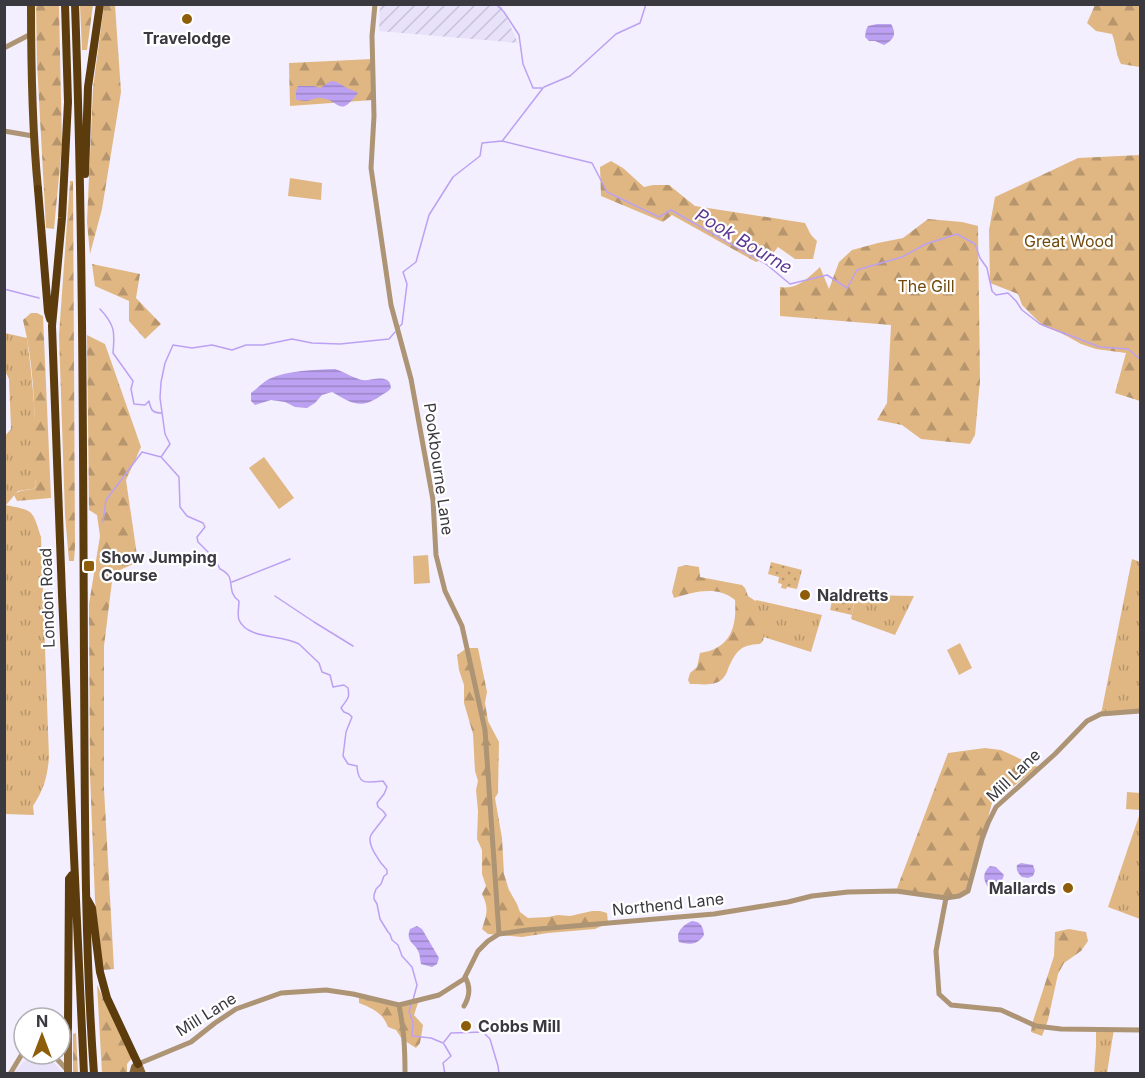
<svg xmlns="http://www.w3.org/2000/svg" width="1145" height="1078" font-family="Inter,sans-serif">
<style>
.built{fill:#e8e1fa}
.industrial{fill:url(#industrial-furrows)}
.grass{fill:url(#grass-tufts)}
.forest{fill:url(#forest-firs)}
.park{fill:url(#park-dots)}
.pitch{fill:#e0b783}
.water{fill:url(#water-rules)}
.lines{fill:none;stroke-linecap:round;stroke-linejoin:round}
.stream{stroke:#bca1f2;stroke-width:1.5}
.minor{stroke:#ad9475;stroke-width:5}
.secondary{stroke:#8a6636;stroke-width:8}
.primary{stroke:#6a4816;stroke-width:8}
.trunk{stroke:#5c3c0c;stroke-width:8}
.poi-dot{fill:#8e5d09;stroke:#fff;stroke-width:2}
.labels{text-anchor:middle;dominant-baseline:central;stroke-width:4.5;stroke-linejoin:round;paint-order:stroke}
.poi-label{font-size:16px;font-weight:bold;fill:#3b3940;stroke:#fff;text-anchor:start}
.park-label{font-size:16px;fill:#704a0d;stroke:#fff}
.street-label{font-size:16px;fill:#3b3940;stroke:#fff}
.water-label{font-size:18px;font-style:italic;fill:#5c3693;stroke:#fff}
</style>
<defs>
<pattern id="industrial-furrows" width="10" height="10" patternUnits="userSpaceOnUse" patternTransform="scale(1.5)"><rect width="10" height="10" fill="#e8e1fa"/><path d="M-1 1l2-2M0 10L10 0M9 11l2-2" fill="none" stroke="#c8c2d7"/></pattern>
<pattern id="grass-tufts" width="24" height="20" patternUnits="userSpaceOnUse" patternTransform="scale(1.5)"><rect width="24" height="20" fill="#e0b783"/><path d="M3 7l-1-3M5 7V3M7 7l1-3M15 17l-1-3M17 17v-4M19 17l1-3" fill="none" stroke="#b7966d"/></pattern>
<pattern id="forest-firs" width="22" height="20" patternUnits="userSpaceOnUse" patternTransform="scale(1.5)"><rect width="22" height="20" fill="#e0b783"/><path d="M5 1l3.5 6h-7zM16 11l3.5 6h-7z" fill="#b7966d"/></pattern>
<pattern id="park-dots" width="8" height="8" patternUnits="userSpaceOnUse" patternTransform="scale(1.5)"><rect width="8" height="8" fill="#e0b783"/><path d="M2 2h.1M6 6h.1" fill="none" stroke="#b7966d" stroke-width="1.8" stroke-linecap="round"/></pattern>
<pattern id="water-rules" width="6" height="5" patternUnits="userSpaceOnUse" patternTransform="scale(1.5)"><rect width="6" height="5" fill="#bca1f2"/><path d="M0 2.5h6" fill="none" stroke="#9a84c5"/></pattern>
</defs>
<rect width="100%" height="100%" fill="#f3effe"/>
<path class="built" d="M40,1057L47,1058L55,1064L62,1071V1073L13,1074L23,1062L33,1058Z"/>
<path class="industrial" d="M380,5H501L518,43L379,31Z"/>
<path class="grass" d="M5,333L27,338C33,385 38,431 35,479L36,487L32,489L18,491L6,505C34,511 32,509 41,537L49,758C47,778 44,789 33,806L34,815L5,814L4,509L6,506L4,505V437L11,429L9,379L5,371Z
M1132,559L1140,562V711L1101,714Z
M856,595L914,596L895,635L851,619Z
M756,600L822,615L811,652L748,632Z
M1139,816H1140V919L1108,907Z
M1114,1029L1107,1073L1094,1074L1096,1047V1031Z"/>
<path class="forest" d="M36,5H59L62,145L54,229L46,228L37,63Z
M80,5H93L87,50H82Z
M104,5H115L121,92L102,209L90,254L87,222L93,88Z
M1095,5H1140V67L1121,64C1116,55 1116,44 1112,34L1096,31L1087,23Z
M372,59L373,100L290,106L289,63Z
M1140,155V404V401L1115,393L1126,353L1096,349L1081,344L1063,334L1043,326L1022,305L1018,294L990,283L989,230L995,197L1078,158Z
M611,161L623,168L644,187L653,185H669L695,206L805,223L811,235L817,241L813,259H795L778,247L771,256L756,262L672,215L663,222L601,196L600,167Z
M70,181H73L75,546L74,561H69L65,515L59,335Z
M928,219L962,222L978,226L980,381L975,435L970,444L921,439L902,425L877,420L887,403L891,325L780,316V287C797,290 808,278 820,267L829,289L839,262L852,250L878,243L903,238Z
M92,264L140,274L136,298L161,324L145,339L129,321V301L95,286Z
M31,313H37L43,316L51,498L17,501L14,495C21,488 28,492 36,487L35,479C35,468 35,457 35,446C35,404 33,361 23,320Z
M87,335L105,344L141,447L126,480L138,562L113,573L104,646V789L114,969L102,970L95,900L90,775L89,604L100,536L97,515L89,510Z
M686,565L699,567L700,577L742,585L745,588L748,596L757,602L754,616L757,632L764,636L763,641L760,644C740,645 736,651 728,669C727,673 724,678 720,681C712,686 699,684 690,684L688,680L690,673L697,667L700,653C731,649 737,626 735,600C717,585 694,592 674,598L672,592L678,567Z
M467,648H478L487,692L485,703L488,721L499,742L498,793L495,798L502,838L504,874L509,890L517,904L520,912L528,918L548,917L558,915L570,916L592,911H600L607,913L608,923L595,929L548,933L522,937L488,934L482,929C487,914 489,908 482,894L486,886L482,874V850L477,839L478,811L476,790L478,781L475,771L473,734L464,703V685L459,670L457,655Z
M985,748L1001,750L1038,767L992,803L968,891L946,898L896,891L948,753Z
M1069,929L1086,932L1088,941L1081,951L1064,963L1058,974L1048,1020L1042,1036L1031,1032L1032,1024L1054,956L1055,932Z
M97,985L132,1058L127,1064V1073H102Z
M359,995L397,1005L419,1000L414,1015L423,1025L420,1043L416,1048L402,1039L396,1030L388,1027C383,1013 372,1008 359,1003Z
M76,1033L78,1073H73V1034Z"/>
<path class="park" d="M771,562L802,570L797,589L787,587L786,589L781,588L782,584L778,583L779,577L768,574Z
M834,593L855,597L852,615L830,610Z"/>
<path class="pitch" d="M290,178L322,183L321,200L288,196Z
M264,457L294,498L279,509L249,468Z
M428,555L430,583L414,584L413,556Z
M960,643L972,668L959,675L947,650Z
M1127,792L1140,793V810L1126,809Z"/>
<path class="water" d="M877,24H891C897,34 894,40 884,45L875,41H869L865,37L866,30L868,26Z
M331,81C338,81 341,85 347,88C351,90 354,90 358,93C338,119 341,100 321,98C315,97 311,101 306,101C305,101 298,100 296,100V91L298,86H314L320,88Z
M335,369C345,372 353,378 362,380C370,381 379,376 387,380C391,383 390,384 391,388C387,393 384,393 379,397C359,410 350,402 332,392L322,395L315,403L307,408L295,407L285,402L271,400L255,405L251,401V393C257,389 263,382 269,379C288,370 315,370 335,369Z
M1021,863L1033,865L1035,871L1033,876L1028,878L1022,877C1018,873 1016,871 1017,865Z
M990,866L996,867L1004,875L999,889L990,891C985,882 980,875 990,866Z
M692,921C701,922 703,926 704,935C698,945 689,945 679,942C675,932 683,925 692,921Z
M417,926L422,929L439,958L437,964L432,967L421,964C420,960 420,956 419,953C415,942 405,943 410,929Z"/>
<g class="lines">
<path class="stream" d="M496,4L504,12L519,35L523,64L533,88H543L503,140
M544,87L570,76L616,34L640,23L646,4
M4,289L39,298
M100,309C115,325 115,332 113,353L133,381L131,389L134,404L145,405L149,401C151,410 152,413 162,413
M398,328L402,324L407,284L403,272L416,262L429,215L453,177L480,156L482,143L502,141L592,163L607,192L659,217L671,210L766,264L790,284L827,275L847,288L857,270L902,257L926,244L957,234L975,244L980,258L987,268L992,291L996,295L1008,293L1016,301L1022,310L1040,324L1100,347L1128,349L1140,359
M161,457L170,444L165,434L160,398L161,382L165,363L173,345L192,348L212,345L232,350L246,345H263L292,339L312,343L340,344L389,339L395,332
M162,458L179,477L180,507L187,516L203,523L205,527L197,537L198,542L215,559L220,569C239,578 224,590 239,601C239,608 237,614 239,620C248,640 282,634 299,644C300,645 318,662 319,663C320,666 321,669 322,672L330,675L333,687L344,685L348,688C350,699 347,699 341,708L344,712L349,714L352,717L346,732L343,756L348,764L357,766C358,785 366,783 383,781L387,787L384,794L377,803L378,807L383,811L386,815C382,821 374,830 371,835C366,844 381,864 387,870V874L384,876L381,884L376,889L374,895V899L377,904L380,919L388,932L390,934L392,940L398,945L402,956L412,967L417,985L413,1000
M103,522L106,500L142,452L161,457
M232,582L290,559
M275,596L314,622L353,646
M411,1004L409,1012L413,1022L412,1036L431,1038L443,1043
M444,1042L451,1033L483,1032L490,1039L498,1066L499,1074
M444,1044L451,1056L443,1063L445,1074"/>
<path class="minor" d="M375,4L372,36L374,116L371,168L391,305L411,379L433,500L436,555L445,591L462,626L485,730L499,934
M4,48L31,34
M4,131L33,136
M946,898L936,951L939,994L951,1005L1001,1010L1036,1026L1061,1029L1140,1030
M399,1005C404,1031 405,1047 405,1074
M464,1006C470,996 471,987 465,977
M49,1054L57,1059L68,1071
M138,1064L191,1042L215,1023L236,1009L281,993L326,990L353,994L399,1005L439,995L464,979L478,951L488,941L499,934L527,930L714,914L788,902L812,896L848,892L896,891L946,898L959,896L968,891L982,839L988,823L996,807L1055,754L1087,721L1101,714L1140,711
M10,1074L22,1054L24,1053"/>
<path class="secondary" d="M68,1074V1027
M133,1074L135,1067L138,1064L142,1074"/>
<path class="primary" d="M31,4C31,67 32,128 38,189"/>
<path class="trunk" d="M65,4L68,102L62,218L52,326L62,595L84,1074
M75,4C83,225 83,445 84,665C85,801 84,938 94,1074
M85,174L88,87L100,4
M38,189L48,312L50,319
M87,899L92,908L100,972L107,998L138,1064
M68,1027L69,879L72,875"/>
</g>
<g class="poi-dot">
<circle cx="187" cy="19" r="6"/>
<rect x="83" y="560" width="12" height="12" rx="3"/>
<circle cx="805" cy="595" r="6"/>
<circle cx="1068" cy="888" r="6"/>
<circle cx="466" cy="1026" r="6"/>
</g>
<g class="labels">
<g class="poi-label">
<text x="187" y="38" text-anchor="middle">Travelodge</text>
<text x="101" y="557">Show Jumping<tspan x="101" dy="18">Course</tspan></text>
<text x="817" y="595">Naldretts</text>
<text x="1056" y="888" text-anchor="end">Mallards</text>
<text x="478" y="1026">Cobbs Mill</text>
</g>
<g class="park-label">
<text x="1069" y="241">Great Wood</text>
<text x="926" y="286">The Gill</text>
</g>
<g class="street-label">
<text transform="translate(439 469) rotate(82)">Pookbourne Lane</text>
<text transform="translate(47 598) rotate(-92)">London Road</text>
<text transform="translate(1013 775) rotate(-44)">Mill Lane</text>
<text transform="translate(668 904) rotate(-6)">Northend Lane</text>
<text transform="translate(206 1014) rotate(-32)">Mill Lane</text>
</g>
<g class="water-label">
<text transform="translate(744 241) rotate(31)">Pook Bourne</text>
</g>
</g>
<rect width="1145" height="1078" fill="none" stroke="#3b3940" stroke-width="12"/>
<g transform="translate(42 1036)"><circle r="28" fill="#ffffff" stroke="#b1b0b3" stroke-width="1.5"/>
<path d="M0-4.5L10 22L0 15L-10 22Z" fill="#8e5d09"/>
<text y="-9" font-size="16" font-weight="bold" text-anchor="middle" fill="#3b3940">N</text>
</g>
</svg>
